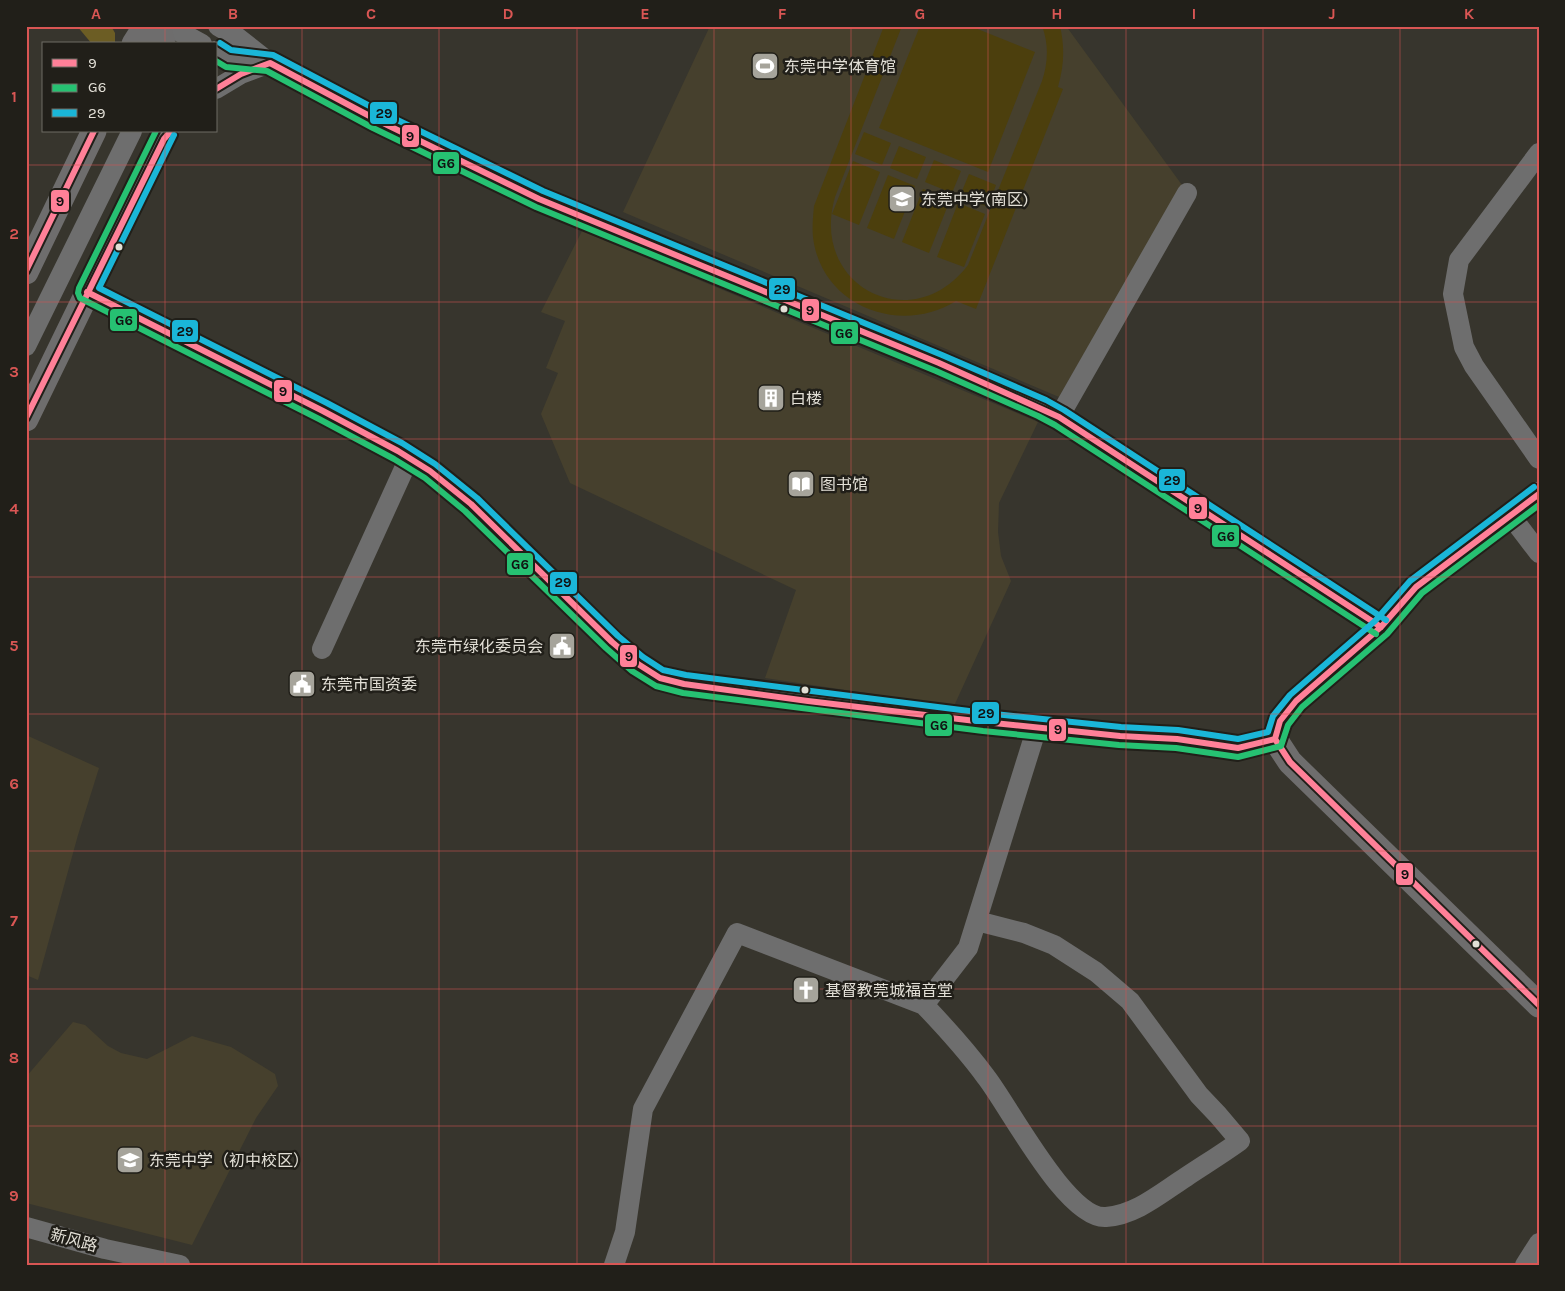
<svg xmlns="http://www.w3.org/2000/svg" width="1565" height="1291" font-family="Karla,'Noto Sans SC',sans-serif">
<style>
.built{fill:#46402d}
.green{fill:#4c3f0d}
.forest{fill:#6c5d24}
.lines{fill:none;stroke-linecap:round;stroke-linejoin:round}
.minor{stroke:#6e6e6e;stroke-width:20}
.major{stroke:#6e6d6d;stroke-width:25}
.bus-1-casing{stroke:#211f19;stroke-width:10}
.bus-2-casing{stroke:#211f19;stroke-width:10}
.bus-3-casing{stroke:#211f19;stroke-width:10}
.bus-1{stroke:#ff8098;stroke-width:6}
.bus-2{stroke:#26c172;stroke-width:6}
.bus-3{stroke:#1ab6d8;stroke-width:6}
.grid{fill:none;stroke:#d95654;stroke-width:1;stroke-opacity:0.55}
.bus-dot{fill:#e2dfd6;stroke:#211f19;stroke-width:2}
.labels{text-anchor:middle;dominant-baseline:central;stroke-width:5;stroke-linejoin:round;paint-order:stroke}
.poi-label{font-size:16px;fill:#e2dfd6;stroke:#211f19;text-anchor:start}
.street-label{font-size:16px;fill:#e2dfd6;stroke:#211f19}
.line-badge{stroke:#211f19;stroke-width:2}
.pale-badge-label{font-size:14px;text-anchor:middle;font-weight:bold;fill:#111}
.neatline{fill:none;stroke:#d95654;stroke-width:2}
.grid-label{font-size:16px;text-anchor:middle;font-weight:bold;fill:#d95654}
</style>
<rect width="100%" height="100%" fill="#37352d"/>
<path class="built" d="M710,26H1066L1182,185L1059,397L623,212Z
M582,231L1038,422L999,503L998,532L1001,556L1011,581L954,706L765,678L796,590L570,483L541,414L558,373L546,368L565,321L541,312Z
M26,735L99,768L78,835L38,980L26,975Z
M73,1022L85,1025L108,1046L121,1053L147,1059L192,1036L231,1047L275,1074L278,1086L256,1118L192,1245L26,1203V1077Z"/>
<path class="green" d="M884,26H902L835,197C809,286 912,339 968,265L1042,81C1048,63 1049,44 1042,26H1060C1065,48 1064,66 1058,87L1063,89L976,309L956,301C900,336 821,306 813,237C812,227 813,217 814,206Z
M920,26H970L1035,52L988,172L879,128Z
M864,132L891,143L882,165L855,154Z
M899,146L926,157L917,179L890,168Z
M934,160L961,171L952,193L925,182Z
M853,161L880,172L859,225L832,214Z
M969,174L996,185L988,207L960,196Z
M888,175L915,186L894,239L867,228Z
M923,189L950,200L929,253L902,242Z
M958,203L985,214L964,267L937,257Z"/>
<path class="forest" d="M77,26H111L115,33V44H92Z"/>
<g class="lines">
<path class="minor" d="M169,26L202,44
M218,26L237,37L270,63L377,120L539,199L939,363L1042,408L1059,417L1381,627
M216,51L228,58L268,62
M216,89L241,74L270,63
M1539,153L1459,260L1453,294L1464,347L1474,366L1539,459
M87,292L323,411L398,451L430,471L471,504L612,642L638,664L660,678L684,684L808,701L984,722L1120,736L1177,739L1238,748L1275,739
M26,346L132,131
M1059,417L1187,193
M1510,515L1539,553
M322,649L409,458
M924,1005C946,1028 967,1051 986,1077C1009,1106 1067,1220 1106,1217C1136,1215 1161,1193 1186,1177C1204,1165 1222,1154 1240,1141L1218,1115L1199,1095L1130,1001L1096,972L1054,945L1024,933L977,921
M26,1227L105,1249L180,1265
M614,1265L625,1232L643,1109L737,933L924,1005L968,948L1037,727
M1525,1265L1539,1243"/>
<path class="major" d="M158,26L163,44
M134,44L141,33L149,26
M26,272L94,131
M26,419L166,131
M1539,494L1416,587L1381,627L1296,701L1280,721L1275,739L1290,762L1539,1005"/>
<g class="bus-1-casing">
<path id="bus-1" d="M216,89L241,74L270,63L377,120L539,199L939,363L1059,417L1381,627
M26,271L94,131
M87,292L323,411L398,451L430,471L471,504L612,642L638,664L660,678L684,684L808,701L984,722L1120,736L1177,739L1238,748L1275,739
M26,418L164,139L171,131
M1275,739L1290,762L1539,1005
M1275,739L1280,721L1296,701L1381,627L1416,587L1539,494"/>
</g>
<g class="bus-2-casing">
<path id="bus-2" d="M216,61L226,67L267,71L373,128L536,207L936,371L1038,416L1055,425L1376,634
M156,131L79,288L78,293L80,298L319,419L394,459L425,478L465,511L606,648L632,671L656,686L683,693L983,731L1119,745L1176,748L1238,757L1281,746L1288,725L1302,707L1387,634L1422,593L1539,505"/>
</g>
<g class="bus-3-casing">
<path id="bus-3" d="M220,43L231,50L273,55L381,112L543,191L942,355L1046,400L1064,410L1386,620
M174,135L99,288L327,403L402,443L435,464L477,498L618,636L643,657L663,670L686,675L985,713L1121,727L1178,730L1238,739L1268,732L1273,716L1290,695L1375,621L1410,581L1534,487"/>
</g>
<use href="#bus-1" class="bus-1"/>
<use href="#bus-2" class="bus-2"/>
<use href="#bus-3" class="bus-3"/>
</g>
<path class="grid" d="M165,26V44M302,26V1265M439,26V1265M577,26V1265M714,26V1265M851,26V1265M988,26V1265M1126,26V1265M1263,26V1265M1400,26V1265M165,131V1265M26,165H1539M26,302H1539M26,439H1539M26,577H1539M26,714H1539M26,851H1539M26,989H1539M26,1126H1539"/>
<defs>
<g id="stadium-square" transform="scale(1.4375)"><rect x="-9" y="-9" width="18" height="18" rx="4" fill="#a6a49b" stroke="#211f19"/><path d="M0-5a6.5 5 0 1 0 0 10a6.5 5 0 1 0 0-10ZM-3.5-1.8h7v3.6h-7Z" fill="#fff"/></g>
<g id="school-square" transform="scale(1.4375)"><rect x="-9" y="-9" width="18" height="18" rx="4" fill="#a6a49b" stroke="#211f19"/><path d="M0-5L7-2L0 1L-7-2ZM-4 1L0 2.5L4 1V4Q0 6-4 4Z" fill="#fff"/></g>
<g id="building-square" transform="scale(1.4375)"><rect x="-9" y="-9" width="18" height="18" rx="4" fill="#a6a49b" stroke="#211f19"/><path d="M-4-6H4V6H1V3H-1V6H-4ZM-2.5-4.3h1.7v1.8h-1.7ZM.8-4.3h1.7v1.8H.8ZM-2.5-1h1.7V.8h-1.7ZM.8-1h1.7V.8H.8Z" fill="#fff"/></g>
<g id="library-square" transform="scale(1.4375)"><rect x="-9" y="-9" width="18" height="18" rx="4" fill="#a6a49b" stroke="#211f19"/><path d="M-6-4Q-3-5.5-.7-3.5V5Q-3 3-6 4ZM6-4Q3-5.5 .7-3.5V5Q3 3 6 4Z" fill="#fff"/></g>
<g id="civic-square" transform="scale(1.4375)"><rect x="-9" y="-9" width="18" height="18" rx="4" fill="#a6a49b" stroke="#211f19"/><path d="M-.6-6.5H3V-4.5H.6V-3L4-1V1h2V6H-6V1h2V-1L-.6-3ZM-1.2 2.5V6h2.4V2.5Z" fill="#fff"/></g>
<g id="church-square" transform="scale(1.4375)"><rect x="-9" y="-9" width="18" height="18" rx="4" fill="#a6a49b" stroke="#211f19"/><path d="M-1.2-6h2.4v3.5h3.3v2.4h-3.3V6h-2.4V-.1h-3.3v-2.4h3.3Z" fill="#fff"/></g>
</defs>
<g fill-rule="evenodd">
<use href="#stadium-square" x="765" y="66"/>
<use href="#school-square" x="902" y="199"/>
<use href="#building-square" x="771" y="398"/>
<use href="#library-square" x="801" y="484"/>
<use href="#civic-square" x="562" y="646"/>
<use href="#civic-square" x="302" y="684"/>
<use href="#church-square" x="806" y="990"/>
<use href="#school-square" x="130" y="1160"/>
</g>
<g class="bus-dot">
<circle cx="119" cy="247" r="4.5"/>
<circle cx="784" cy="309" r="4.5"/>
<circle cx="805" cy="690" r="4.5"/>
<circle cx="1476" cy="944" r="4.5"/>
</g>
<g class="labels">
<g class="poi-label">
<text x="784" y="66">东莞中学体育馆</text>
<text x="921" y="199">东莞中学(南区)</text>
<text x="790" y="398">白楼</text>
<text x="820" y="484">图书馆</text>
<text x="543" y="646" text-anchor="end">东莞市绿化委员会</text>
<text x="321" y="684">东莞市国资委</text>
<text x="825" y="990">基督教莞城福音堂</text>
<text x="149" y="1160">东莞中学（初中校区）</text>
</g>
<g class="street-label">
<text transform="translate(74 1240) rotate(15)">新风路</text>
</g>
</g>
<g class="line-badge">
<rect x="369" y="101" width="29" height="24" rx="5" fill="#1ab6d8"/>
<rect x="401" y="124" width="19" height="24" rx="5" fill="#ff8098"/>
<rect x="432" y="151" width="28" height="24" rx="5" fill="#26c172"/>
<rect x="50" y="189" width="20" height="24" rx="5" fill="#ff8098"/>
<rect x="768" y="277" width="28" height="24" rx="5" fill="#1ab6d8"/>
<rect x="801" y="298" width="19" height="24" rx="5" fill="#ff8098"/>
<rect x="109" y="308" width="29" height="24" rx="5" fill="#26c172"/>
<rect x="171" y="319" width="28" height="24" rx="5" fill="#1ab6d8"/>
<rect x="830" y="321" width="29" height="24" rx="5" fill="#26c172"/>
<rect x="273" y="379" width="20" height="24" rx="5" fill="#ff8098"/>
<rect x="1158" y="468" width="28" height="24" rx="5" fill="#1ab6d8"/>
<rect x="1188" y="496" width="20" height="24" rx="5" fill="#ff8098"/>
<rect x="1211" y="524" width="29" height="24" rx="5" fill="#26c172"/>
<rect x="506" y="552" width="28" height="24" rx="5" fill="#26c172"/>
<rect x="549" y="571" width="29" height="24" rx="5" fill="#1ab6d8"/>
<rect x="619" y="644" width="19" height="24" rx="5" fill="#ff8098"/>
<rect x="971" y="701" width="29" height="24" rx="5" fill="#1ab6d8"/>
<rect x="924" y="713" width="29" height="24" rx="5" fill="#26c172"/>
<rect x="1048" y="718" width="19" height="24" rx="5" fill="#ff8098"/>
<rect x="1395" y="862" width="19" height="24" rx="5" fill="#ff8098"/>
</g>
<g class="pale-badge-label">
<text x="384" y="118">29</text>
<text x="410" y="141">9</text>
<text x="446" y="168">G6</text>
<text x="60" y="206">9</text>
<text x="782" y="294">29</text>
<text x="810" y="315">9</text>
<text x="124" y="325">G6</text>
<text x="185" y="336">29</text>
<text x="844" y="338">G6</text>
<text x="283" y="396">9</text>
<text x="1172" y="485">29</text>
<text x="1198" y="513">9</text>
<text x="1226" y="541">G6</text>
<text x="520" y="569">G6</text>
<text x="563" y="587">29</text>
<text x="629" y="661">9</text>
<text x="986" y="718">29</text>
<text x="939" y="730">G6</text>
<text x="1058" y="734">9</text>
<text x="1405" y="879">9</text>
</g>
<rect width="1565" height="1291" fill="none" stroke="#211f19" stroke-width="55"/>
<rect x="42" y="42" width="175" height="90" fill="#211f19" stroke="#6e6c65"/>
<rect x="52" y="59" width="25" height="8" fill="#ff8098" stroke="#6e6c65"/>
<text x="88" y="68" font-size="15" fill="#e2dfd6">9</text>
<rect x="52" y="84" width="25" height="8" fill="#26c172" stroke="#6e6c65"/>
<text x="88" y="92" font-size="15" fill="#e2dfd6">G6</text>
<rect x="52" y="109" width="25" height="8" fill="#1ab6d8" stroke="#6e6c65"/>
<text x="88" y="118" font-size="15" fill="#e2dfd6">29</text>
<rect x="28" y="28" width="1510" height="1236" class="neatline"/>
<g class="grid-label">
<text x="96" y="19">A</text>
<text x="233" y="19">B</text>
<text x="371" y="19">C</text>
<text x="508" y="19">D</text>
<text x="645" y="19">E</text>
<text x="782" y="19">F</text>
<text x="920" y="19">G</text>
<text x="1057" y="19">H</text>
<text x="1194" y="19">I</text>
<text x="1332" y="19">J</text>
<text x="1469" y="19">K</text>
<text x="14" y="102">1</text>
<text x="14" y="239">2</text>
<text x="14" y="377">3</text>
<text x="14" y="514">4</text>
<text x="14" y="651">5</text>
<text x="14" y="789">6</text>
<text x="14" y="926">7</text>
<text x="14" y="1063">8</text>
<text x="14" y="1201">9</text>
</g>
</svg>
